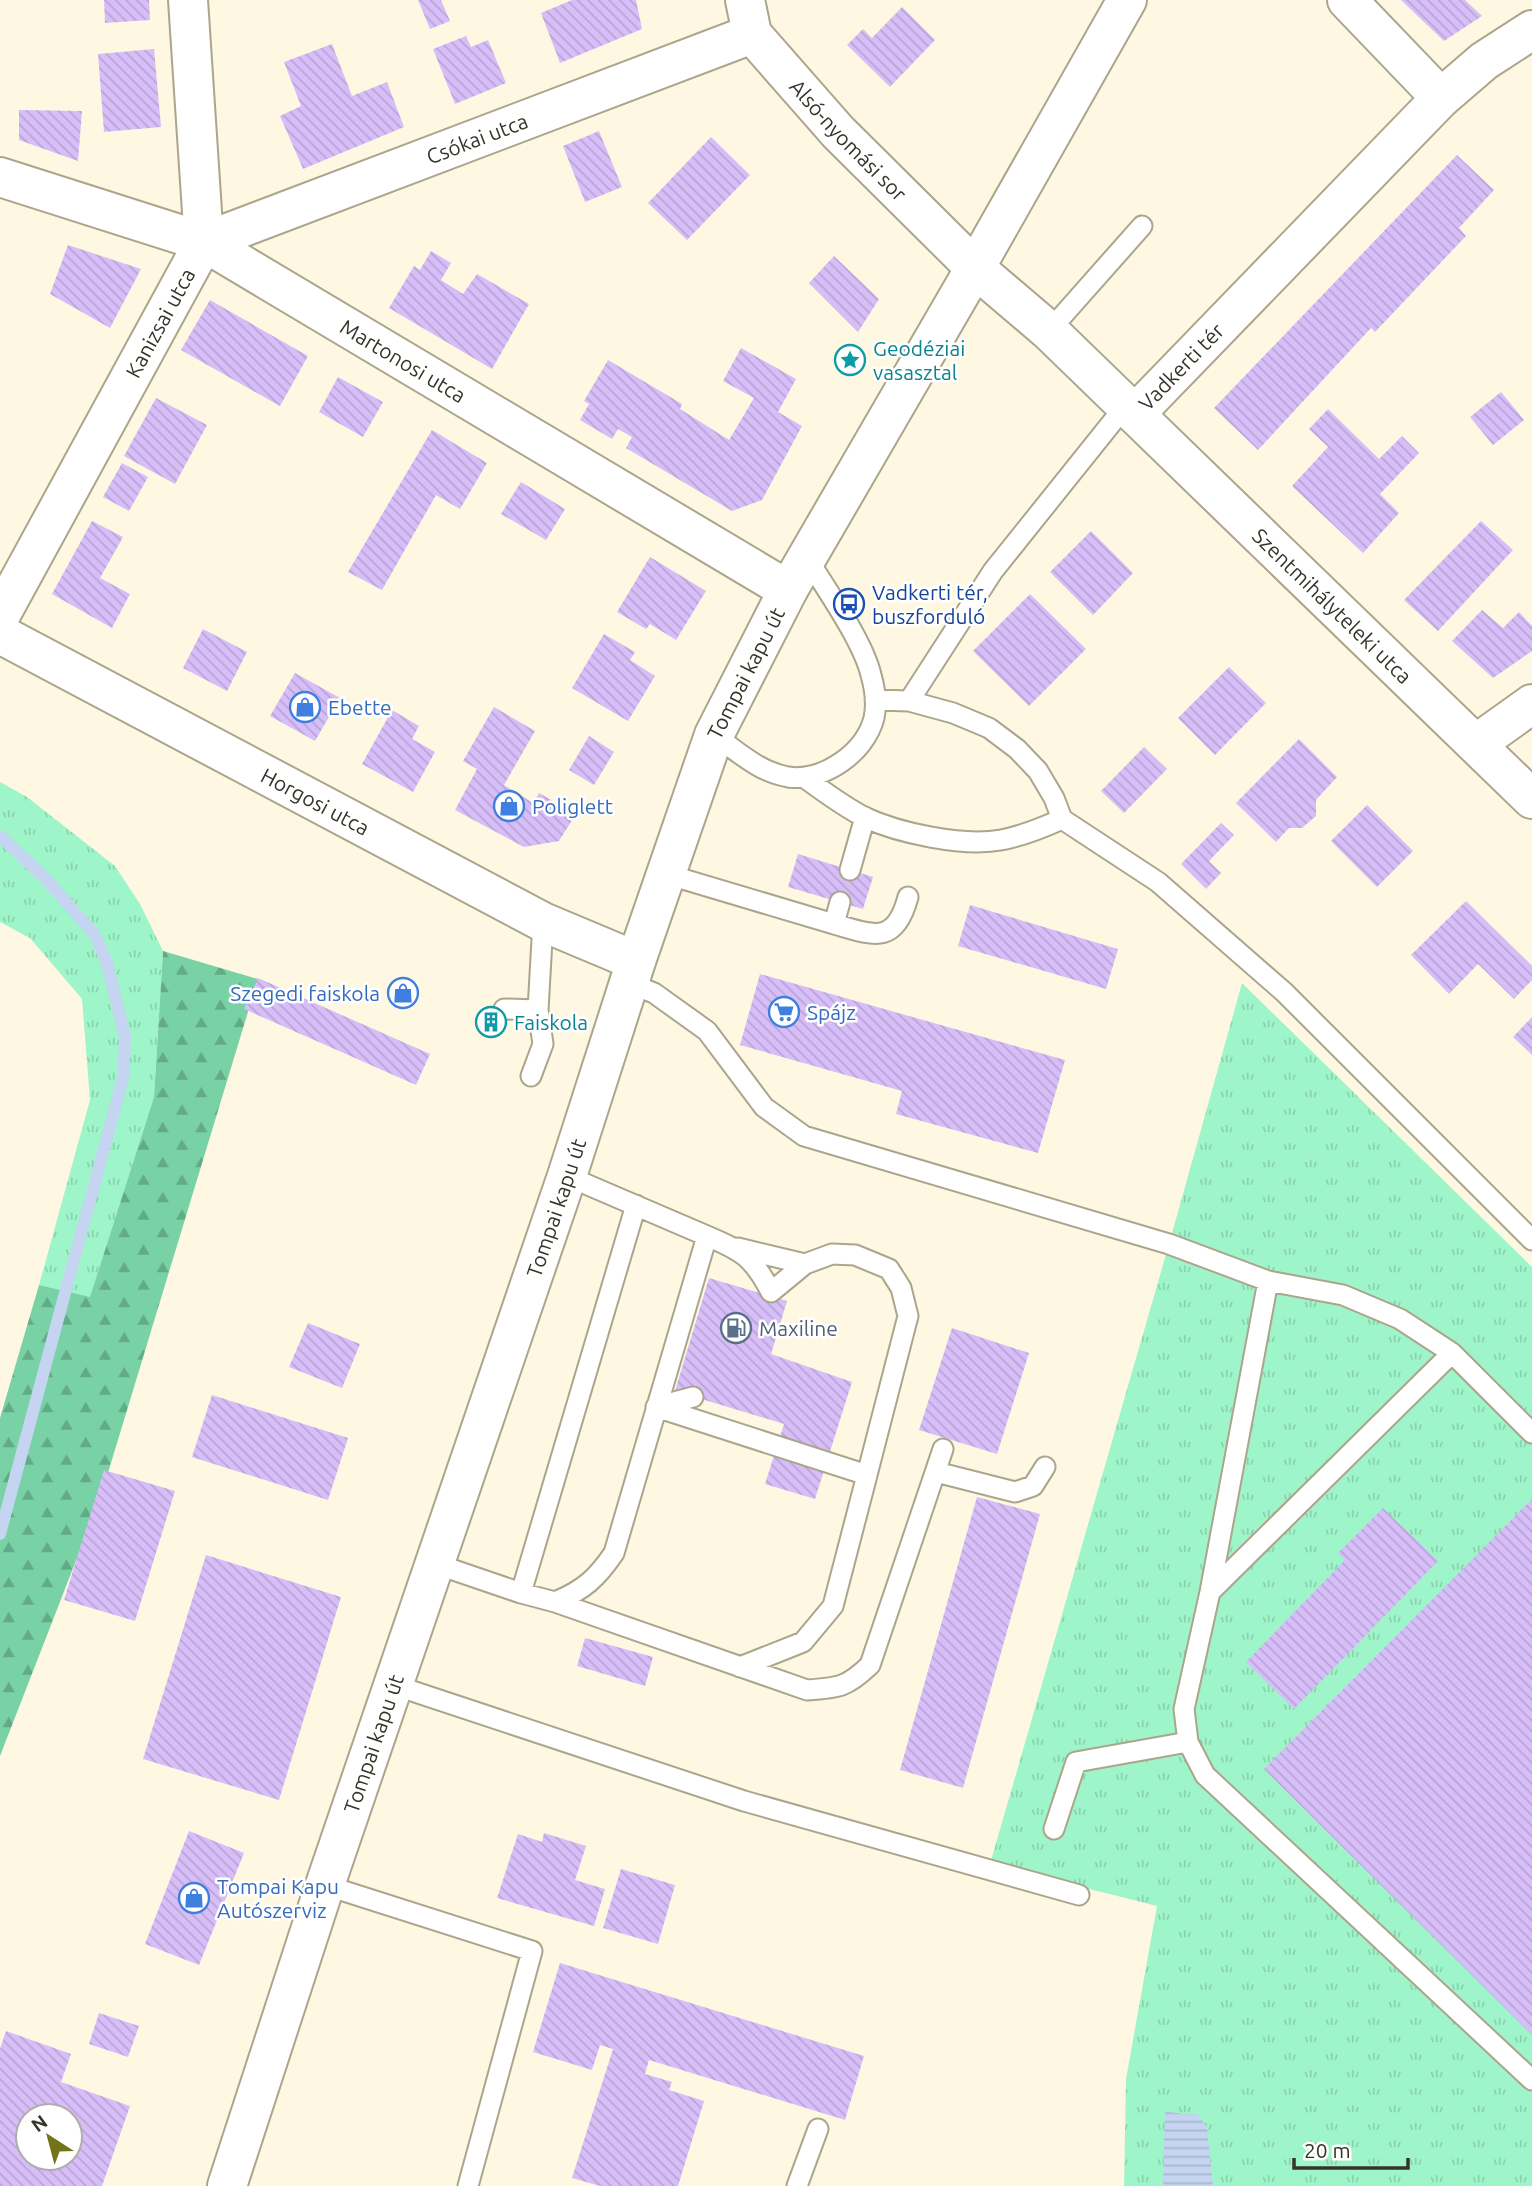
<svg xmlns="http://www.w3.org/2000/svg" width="1532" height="2186" font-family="Ubuntu,sans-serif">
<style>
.grass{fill:url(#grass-tufts)}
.forest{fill:url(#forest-firs)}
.water{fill:url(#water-rules)}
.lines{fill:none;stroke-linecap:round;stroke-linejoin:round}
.stream{stroke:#c5d4f1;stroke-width:12}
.building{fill:url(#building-back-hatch);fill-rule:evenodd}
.service-casing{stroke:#aca58c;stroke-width:23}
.minor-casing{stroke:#aca58c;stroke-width:42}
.tertiary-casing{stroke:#aca58c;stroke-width:42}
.service{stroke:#fff;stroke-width:19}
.minor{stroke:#fff;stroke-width:38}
.tertiary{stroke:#fff;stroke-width:38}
.labels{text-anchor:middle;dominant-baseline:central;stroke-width:5;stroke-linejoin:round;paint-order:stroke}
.street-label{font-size:21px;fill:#363329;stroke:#fff}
.culture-label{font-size:21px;fill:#0d838f;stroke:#fff;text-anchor:start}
.transit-label{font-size:21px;fill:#164399;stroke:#fff;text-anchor:start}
.shop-label{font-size:21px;fill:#366cbe;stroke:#fff;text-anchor:start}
.service-label{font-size:21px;fill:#4e5e75;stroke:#fff;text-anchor:start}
</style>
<defs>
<pattern id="grass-tufts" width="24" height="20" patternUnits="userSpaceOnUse" patternTransform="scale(1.75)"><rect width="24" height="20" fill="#9ff5ca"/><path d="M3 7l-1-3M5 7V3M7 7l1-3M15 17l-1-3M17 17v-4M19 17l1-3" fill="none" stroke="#8ad2ae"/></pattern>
<pattern id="forest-firs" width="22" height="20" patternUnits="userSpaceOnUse" patternTransform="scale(1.75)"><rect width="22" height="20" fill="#78d2a6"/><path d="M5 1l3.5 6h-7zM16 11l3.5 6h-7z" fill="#63ab87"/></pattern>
<pattern id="water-rules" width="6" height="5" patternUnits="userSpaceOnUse" patternTransform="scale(1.75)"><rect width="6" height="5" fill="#c5d4f1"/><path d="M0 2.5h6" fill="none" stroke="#aab6cf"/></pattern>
<pattern id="building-back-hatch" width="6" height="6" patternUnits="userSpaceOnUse" patternTransform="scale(1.75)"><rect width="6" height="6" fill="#d7bef9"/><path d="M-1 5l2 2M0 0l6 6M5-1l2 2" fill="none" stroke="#b9a4d5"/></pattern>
</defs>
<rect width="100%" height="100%" fill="#fef8e2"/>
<path class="grass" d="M0,782L27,797L115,866L140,904L163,951L154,1097L90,1298L39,1285L90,1100L82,999L30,938L0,922Z
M1242,983L1532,1267V2186H1124L1126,2079L1157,1906L990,1864L1169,1244Z"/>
<path class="forest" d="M163,951L258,979L100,1499L0,1756V1418L39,1285L90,1297L154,1097Z"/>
<path class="water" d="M1165,2111L1182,2114H1197L1207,2127L1213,2186H1163Z"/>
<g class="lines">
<path class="stream" d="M0,836L45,878L95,935L107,963L125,1037L123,1078L0,1534"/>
</g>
<path class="building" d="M104,0H149L150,20L105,23Z
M418,0H441L450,21L430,29Z
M572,0H636L642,29L560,63L541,13Z
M1401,0H1465L1482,16L1444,41Z
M902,7L935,40L890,87L847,45L863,29L872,38Z
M466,36L471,47L488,40L506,83L455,104L433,49Z
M332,44L352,96L387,82L404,127L303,169L280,116L301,106L284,62Z
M154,49L161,127L104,132L98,54Z
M19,110L82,111L78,161L19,140Z
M599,131L622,187L585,202L563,146Z
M711,137L750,175L687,240L648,203Z
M1457,155L1494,190L1459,228L1466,236L1375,332L1371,328L1258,450L1214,408Z
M68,245L141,269L110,328L50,294Z
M431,251L451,263L441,280L463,294L477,274L529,304L492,369L389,308L414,266L420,270Z
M834,256L879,299L858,332L809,283Z
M210,300L308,356L280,406L181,350Z
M741,348L796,379L778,412L802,426L762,500L732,511L626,448L632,437L618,429L612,439L580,420L589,404L584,401L608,360L682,404L680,409L729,440L754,398L723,381Z
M338,377L383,402L363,437L319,412Z
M1501,392L1524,420L1493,445L1470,417Z
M156,398L207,425L175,484L124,456Z
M1328,409L1379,459L1402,436L1419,453L1380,494L1399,513L1363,553L1292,486L1328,447L1309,429Z
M432,430L487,463L460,509L436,495L382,590L348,572Z
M122,463L148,477L129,511L103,497Z
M521,482L565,509L546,540L501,514Z
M92,521L123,537L100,578L130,594L112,628L52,594Z
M1481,521L1513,550L1438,631L1404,600Z
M1091,531L1133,573L1093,615L1050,572Z
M650,557L706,591L676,640L650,624L646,629L617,612Z
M1030,594L1086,649L1029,706L973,651Z
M1482,610L1503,628L1519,612L1532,626V651L1493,678L1452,641Z
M203,629L247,652L227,691L183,668Z
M604,634L635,652L630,660L655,676L628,721L572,688Z
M1229,667L1266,703L1215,755L1178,718Z
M295,673L340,698L315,741L270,716Z
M494,707L535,731L504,785L533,803L539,793L576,814L559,841L524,847L455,810L477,769L463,761Z
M392,710L419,726L412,739L435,752L413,792L362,764Z
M589,736L614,752L594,785L569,770Z
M1299,739L1337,777L1316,800V816L1302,828H1289L1276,842L1236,803Z
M1144,747L1167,769L1124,813L1101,791Z
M1367,805L1413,851L1377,887L1331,841Z
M1221,823L1234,835L1209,861L1221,873L1206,889L1181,864Z
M798,854L873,877L863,909L788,887Z
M1466,901L1532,966V980L1514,999L1478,964L1449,994L1411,955Z
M970,905L1118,949L1106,989L958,946Z
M760,974L1065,1060L1038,1153L896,1114L902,1091L740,1045Z
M258,978L430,1054L416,1085L244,1009Z
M490,1014L498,1018L492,1029L484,1026Z
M1532,1017V1055L1513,1037Z
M709,1278L787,1301L771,1354L852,1382L815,1499L765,1484L784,1424L675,1391Z
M308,1323L360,1344L342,1388L289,1367Z
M952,1328L1029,1353L997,1454L919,1430Z
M212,1395L348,1438L328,1500L192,1457Z
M104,1470L175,1491L135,1621L64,1600Z
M977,1497L1040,1514L963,1788L900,1770Z
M1532,1499V2035L1264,1769Z
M1383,1508L1438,1561L1294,1709L1246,1662L1345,1560L1338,1553Z
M206,1555L341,1597L279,1800L143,1759Z
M585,1638L653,1657L645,1686L577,1666Z
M189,1831L244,1853L199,1965L145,1944Z
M544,1833L586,1846L575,1880L605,1889L594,1926L497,1898L518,1834L542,1842Z
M621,1869L675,1885L658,1944L603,1928Z
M560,1963L864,2056L845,2120L649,2060L645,2074L672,2082L669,2090L704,2101L678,2186H600L572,2178L613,2049L600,2045L592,2070L533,2052Z
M99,2013L139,2026L128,2057L89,2044Z
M6,2031L71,2054L61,2082L130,2106L102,2186H0V2049ZM28,2116H70V2158H28Z"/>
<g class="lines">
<g class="service-casing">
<path id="service" d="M1049,331L1142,226
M875,700L909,701L953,713L989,728L1017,749L1038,771L1054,798L1062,819L1158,882L1284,992L1532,1240
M909,701L993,571L1126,405
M714,735C737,751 759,772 788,777C823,782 865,753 874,718C877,704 875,689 871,675C863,641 826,589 807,558
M805,778C824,792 843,806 864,817C898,833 963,847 1001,840C1023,836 1042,828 1062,819
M850,870L865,817
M666,874L834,924L840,902
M834,924C873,935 895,946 908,897
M629,983L654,993L707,1031L764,1107L804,1136L1169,1244L1268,1281L1343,1295L1400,1319L1452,1353L1532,1433
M504,1009L538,1010
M531,1076L543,1044L538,1010L543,922
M738,1248L805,1264
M1268,1281L1210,1592L1184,1709L1188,1742L1205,1775L1532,2080
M656,1407L867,1475L908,1316L901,1288L889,1269L855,1255L832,1254L805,1264L771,1292C753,1257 742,1251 707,1236
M656,1407L693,1397
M936,1472L1015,1492L1033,1486L1045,1467
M436,1564L521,1593L555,1602L807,1690C839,1688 847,1687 870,1665L943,1449
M1210,1592L1452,1353
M521,1593L636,1205
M555,1602C584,1590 597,1578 614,1553L707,1236L567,1176
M740,1667L803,1642L833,1606L867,1475
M394,1685L744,1801L1079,1895
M1054,1829L1076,1762L1188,1742
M325,1885L532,1951L468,2186
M797,2186L818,2129"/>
</g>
<g class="minor-casing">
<g id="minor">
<path id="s1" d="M745,0L752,34L838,132L975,268L1049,331L1532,799"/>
<path d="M1347,0L1441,98"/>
<path id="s2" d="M0,177L204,242L788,590"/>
<path id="s3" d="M204,242L752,34"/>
<path id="s4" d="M1135,414L1441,98L1484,61L1532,30"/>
<path id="s5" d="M0,616L204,242L188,0"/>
<path d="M1476,744L1532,704"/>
</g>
</g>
<g class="tertiary-casing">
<g id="tertiary">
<path id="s6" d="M0,634L543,922L636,961"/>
<path id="s7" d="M227,2186L325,1885L567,1176L636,961L714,735L788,590L975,268L1127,0"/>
</g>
</g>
<use href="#service" class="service"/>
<use href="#minor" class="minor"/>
<use href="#tertiary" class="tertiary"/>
</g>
<defs>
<g id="sight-ring" transform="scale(1.575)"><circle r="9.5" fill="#fff" stroke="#0f9aa8" stroke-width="1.5"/><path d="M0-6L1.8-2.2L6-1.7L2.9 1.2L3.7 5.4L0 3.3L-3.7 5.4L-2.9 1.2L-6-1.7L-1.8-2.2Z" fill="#0f9aa8"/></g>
<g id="bus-ring" transform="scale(1.575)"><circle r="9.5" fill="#fff" stroke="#1a4fb4" stroke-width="1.5"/><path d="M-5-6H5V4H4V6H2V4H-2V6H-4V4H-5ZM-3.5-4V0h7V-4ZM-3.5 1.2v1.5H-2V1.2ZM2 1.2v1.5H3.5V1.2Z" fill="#1a4fb4"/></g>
<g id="shop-ring" transform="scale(1.575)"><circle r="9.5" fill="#fff" stroke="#3f7fe0" stroke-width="1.5"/><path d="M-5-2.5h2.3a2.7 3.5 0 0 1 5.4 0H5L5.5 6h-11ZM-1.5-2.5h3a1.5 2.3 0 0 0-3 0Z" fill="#3f7fe0"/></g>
<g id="supermarket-ring" transform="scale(1.575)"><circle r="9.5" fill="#fff" stroke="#3f7fe0" stroke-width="1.5"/><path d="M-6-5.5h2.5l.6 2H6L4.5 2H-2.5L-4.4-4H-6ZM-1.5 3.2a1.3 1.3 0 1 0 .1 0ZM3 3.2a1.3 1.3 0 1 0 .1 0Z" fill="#3f7fe0"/></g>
<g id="building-ring" transform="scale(1.575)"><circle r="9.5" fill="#fff" stroke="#0f9aa8" stroke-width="1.5"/><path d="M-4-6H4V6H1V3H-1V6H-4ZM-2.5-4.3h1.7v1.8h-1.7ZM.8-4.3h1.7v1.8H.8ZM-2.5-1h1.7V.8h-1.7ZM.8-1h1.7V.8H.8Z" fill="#0f9aa8"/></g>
<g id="fuel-ring" transform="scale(1.575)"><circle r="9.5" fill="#fff" stroke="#5c6f8a" stroke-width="1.5"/><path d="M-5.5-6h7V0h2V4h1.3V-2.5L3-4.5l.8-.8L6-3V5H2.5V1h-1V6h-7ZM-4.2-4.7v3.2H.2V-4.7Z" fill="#5c6f8a"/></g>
</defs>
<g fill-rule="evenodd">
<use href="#sight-ring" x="850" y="360"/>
<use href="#bus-ring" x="849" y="604"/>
<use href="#shop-ring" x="305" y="707"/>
<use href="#shop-ring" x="509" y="806"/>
<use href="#shop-ring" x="403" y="993"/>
<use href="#supermarket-ring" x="784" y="1012"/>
<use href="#building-ring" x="491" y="1022"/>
<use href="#fuel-ring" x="736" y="1328"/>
<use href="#shop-ring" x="194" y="1898"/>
</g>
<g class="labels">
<g class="street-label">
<text stroke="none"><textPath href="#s3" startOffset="292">Csókai utca</textPath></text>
<text stroke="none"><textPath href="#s1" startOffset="178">Alsó-nyomási sor</textPath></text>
<text stroke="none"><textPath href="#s5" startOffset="334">Kanizsai utca</textPath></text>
<text stroke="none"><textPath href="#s2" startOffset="446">Martonosi utca</textPath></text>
<text stroke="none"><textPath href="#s4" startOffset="66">Vadkerti tér</textPath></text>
<text stroke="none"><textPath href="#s1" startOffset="850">Szentmihályteleki utca</textPath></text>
<text stroke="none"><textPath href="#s7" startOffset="1600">Tompai kapu út</textPath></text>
<text stroke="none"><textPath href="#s6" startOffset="357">Horgosi utca</textPath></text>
<text stroke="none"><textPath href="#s7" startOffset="1032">Tompai kapu út</textPath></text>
<text stroke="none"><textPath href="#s7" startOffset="466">Tompai kapu út</textPath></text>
</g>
<g class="culture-label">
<text x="873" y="348">Geodéziai<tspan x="873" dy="24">vasasztal</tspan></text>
<text x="514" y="1022">Faiskola</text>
</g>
<g class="transit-label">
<text x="872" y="592">Vadkerti tér,<tspan x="872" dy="24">buszforduló</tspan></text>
</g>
<g class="shop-label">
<text x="328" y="707">Ebette</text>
<text x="532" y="806">Poliglett</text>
<text x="380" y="993" text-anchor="end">Szegedi faiskola</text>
<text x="807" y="1012">Spájz</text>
<text x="217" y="1886">Tompai Kapu<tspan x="217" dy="24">Autószerviz</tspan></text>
</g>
<g class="service-label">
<text x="759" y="1328">Maxiline</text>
</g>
</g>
<g transform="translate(49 2137) rotate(324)"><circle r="33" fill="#ffffff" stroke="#afada9" stroke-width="2"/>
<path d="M0-5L12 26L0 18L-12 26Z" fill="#737419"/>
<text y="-10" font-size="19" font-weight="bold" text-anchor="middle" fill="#363329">N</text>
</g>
<path d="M1294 2158v10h114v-10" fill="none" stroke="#363329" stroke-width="3.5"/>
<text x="1304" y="2158" font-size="21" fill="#363329" stroke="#ffffff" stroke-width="5" paint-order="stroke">20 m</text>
</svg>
